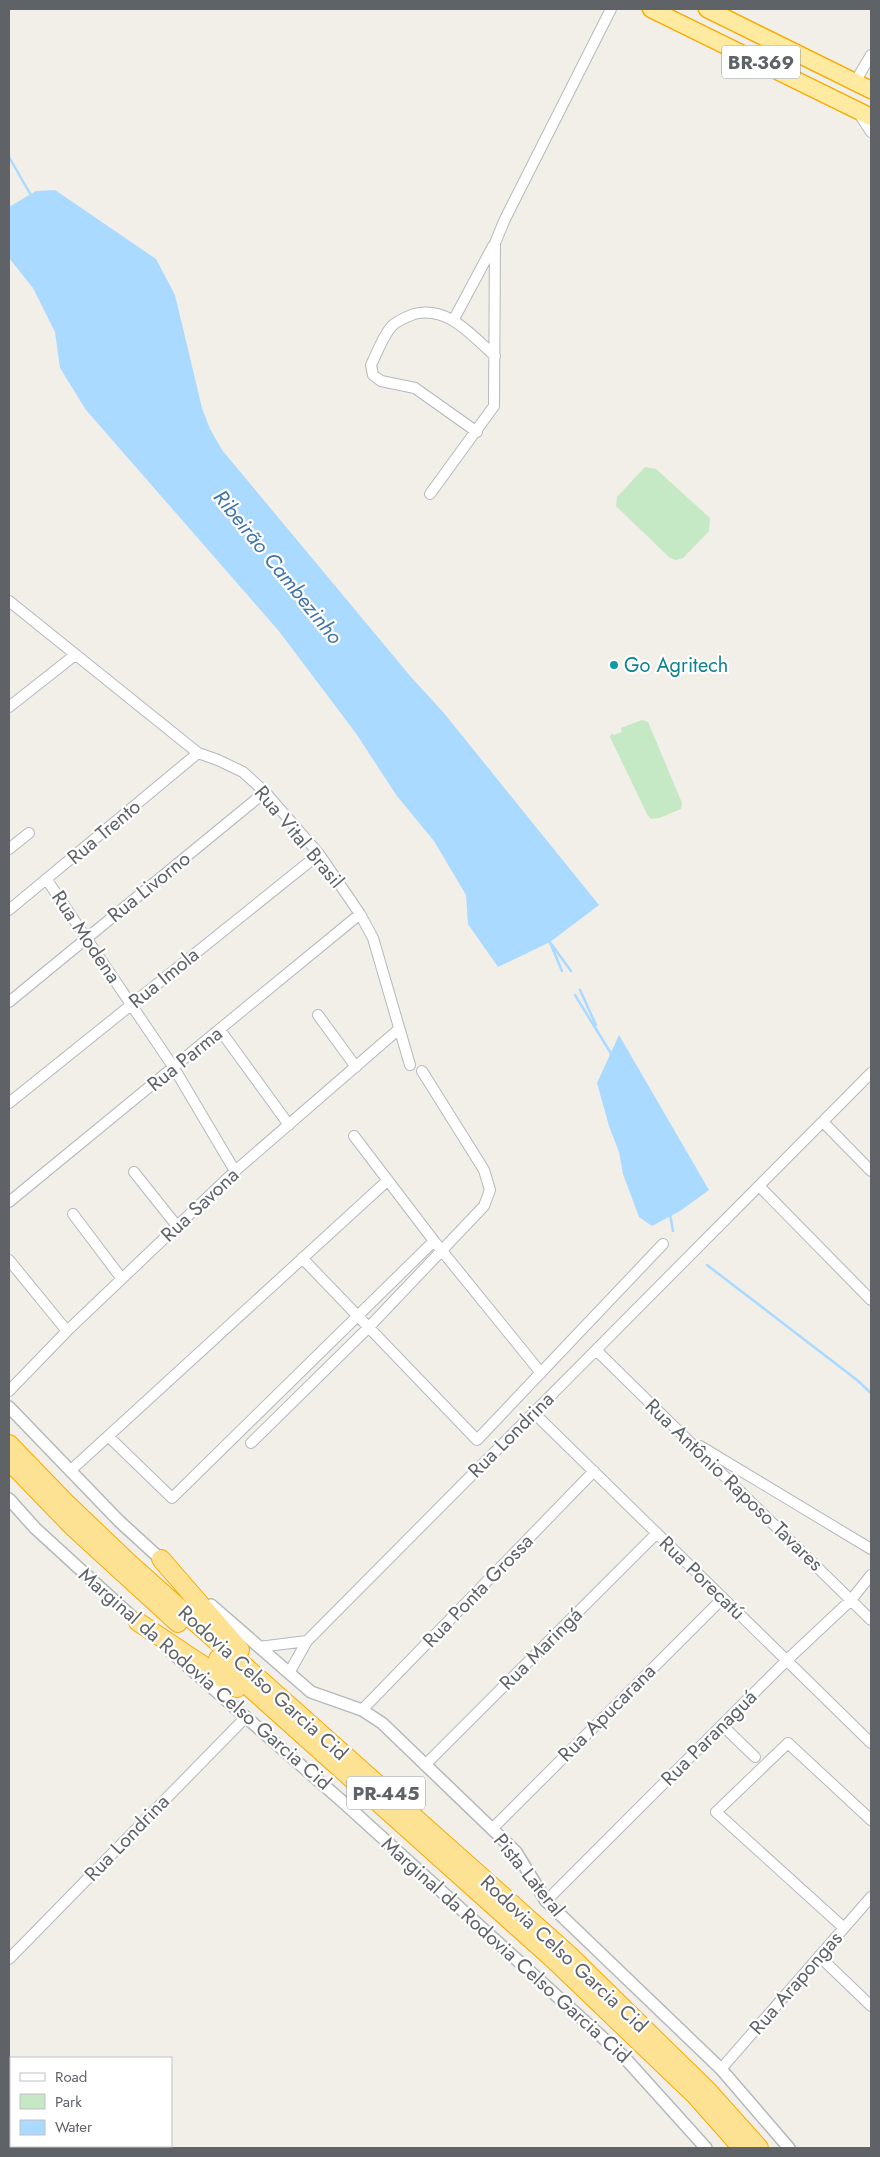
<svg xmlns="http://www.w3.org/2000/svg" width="880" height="2157" font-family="Jost,sans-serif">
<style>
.green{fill:#c5e8c5}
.water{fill:#aadaff}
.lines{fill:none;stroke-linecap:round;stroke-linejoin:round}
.stream{stroke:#aadaff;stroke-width:2.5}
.minor-casing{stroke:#b5b8bc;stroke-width:12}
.tertiary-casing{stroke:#b5b8bc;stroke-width:14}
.trunk-casing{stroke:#f9ab00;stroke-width:19}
.motorway-casing{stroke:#f9ab00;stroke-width:20}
.minor{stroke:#fff;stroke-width:10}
.tertiary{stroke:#fff;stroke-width:11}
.trunk{stroke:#feeaa1;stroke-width:16}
.motorway{stroke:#fde293;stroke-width:18}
.culture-dot{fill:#0f9aa8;stroke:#fff;stroke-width:2}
.labels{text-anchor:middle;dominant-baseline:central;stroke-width:4.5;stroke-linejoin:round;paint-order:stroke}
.shield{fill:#fff;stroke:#8f9295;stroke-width:1}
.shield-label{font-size:19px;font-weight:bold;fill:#5f6368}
.culture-label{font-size:20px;fill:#0d838f;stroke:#fff;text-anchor:start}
.street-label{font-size:20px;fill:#5f6368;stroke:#fff}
.water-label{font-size:21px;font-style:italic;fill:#4174aa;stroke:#fff}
</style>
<rect width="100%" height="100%" fill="#f1efe8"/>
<path class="green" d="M645,467L656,469L710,518L709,531L683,558L676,560L670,558L616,506L617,497Z
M642,720L648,722L682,803L681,809L659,818L651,819L647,814L610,737L612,733L613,735L622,732L621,728Z"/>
<path class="water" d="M55,190L156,259L175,295L202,408L210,429L222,450L411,677L443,712L599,905L550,942L498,967L468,924L466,895L434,841L397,796L355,732L278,630L86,410L60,368L55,332L33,288L9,258V207L36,191Z
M619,1035L709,1190L680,1211L652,1226L639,1217L623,1174L619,1152L609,1126L597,1083Z"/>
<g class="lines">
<path class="stream" d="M9,157L32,197
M549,940L562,971
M552,945L571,971
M580,990L596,1025
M575,995L612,1055
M670,1214L673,1231
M707,1265L857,1380L871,1393"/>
<g class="minor-casing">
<path id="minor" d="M855,82L871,55
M858,112L871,132
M454,319L493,246
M477,432L415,388L381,381L373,375L371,365C377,353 382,338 391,327C396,321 406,317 414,314C448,305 472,336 495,356
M430,494L494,406L495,243L505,219L611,9
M9,601L198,753L218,760L243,772L265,792L319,854L360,914L373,938L410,1065
M9,707L75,655
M9,849L29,833
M47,880L174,1068L235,1171
M9,910L198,753
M9,1002L265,792
M318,1015L356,1067
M220,1030L289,1125
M9,1103L319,854
M823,1122L871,1171
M354,1136L434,1241L541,1373
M134,1172L177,1226
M759,1186L871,1300
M9,1202L360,914
M73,1214L122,1279
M302,1258L477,1440L663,1244
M9,1260L67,1331
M596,1350L871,1620
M9,1391L67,1331L235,1171L399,1029
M534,1413L871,1743
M108,1436L172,1498L434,1241
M251,1443L369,1327L484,1206L490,1190L484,1170L422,1071
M700,1446L871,1549
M70,1471L387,1181
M259,1647L307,1641
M289,1673L307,1641L871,1073
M362,1710L594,1471
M722,1725L755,1757
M425,1765L657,1533
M492,1829L723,1598
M546,1901L786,1661L851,1600L871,1575
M844,1928L716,1812L788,1743L871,1820
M819,1956L871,2006
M9,1959L246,1717
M721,2069L871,1897"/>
</g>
<g class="tertiary-casing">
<path id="tertiary" d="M9,1407L119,1521L166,1564
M9,1499L35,1528L142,1626
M211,1605L311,1692L362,1710L382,1723L516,1852L546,1901L721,2069L789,2148
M169,1650L343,1802L624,2057L706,2148"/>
</g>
<g class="trunk-casing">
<path id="trunk" d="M651,9L871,117
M707,9L871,90"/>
</g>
<g class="motorway-casing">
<path id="motorway" d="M9,1444L64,1501L130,1564L568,1954L708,2091L759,2148
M9,1461L72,1526L178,1623
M161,1559L240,1650
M138,1622L237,1688
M218,1659L553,1959L696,2096L742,2148"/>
</g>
<use href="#minor" class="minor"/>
<use href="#tertiary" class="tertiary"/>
<use href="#trunk" class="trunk"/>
<use href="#motorway" class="motorway"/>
</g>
<circle class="culture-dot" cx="614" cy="665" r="5"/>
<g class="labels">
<g class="shield">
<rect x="722" y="45.5" width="78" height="33" rx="4"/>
<rect x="347" y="1776.5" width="78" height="33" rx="4"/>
</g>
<g class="shield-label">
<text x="761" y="62">BR-369</text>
<text x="386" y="1793">PR-445</text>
</g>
<g class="culture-label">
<text x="624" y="665">Go Agritech</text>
</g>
<g class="street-label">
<text transform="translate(104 832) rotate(-40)">Rua Trento</text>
<text transform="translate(299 837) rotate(50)">Rua Vital Brasil</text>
<text transform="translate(149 887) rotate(-39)">Rua Livorno</text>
<text transform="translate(86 937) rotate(56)">Rua Modena</text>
<text transform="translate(164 978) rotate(-39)">Rua Imola</text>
<text transform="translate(185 1059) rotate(-39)">Rua Parma</text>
<text transform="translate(200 1205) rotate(-43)">Rua Savona</text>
<text transform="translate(511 1435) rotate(-45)">Rua Londrina</text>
<text transform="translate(734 1485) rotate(44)">Rua Antônio Raposo Tavares</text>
<text transform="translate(702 1578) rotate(44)">Rua Porecatú</text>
<text transform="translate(478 1591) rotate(-46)">Rua Ponta Grossa</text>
<text transform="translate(541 1649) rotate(-45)">Rua Maringá</text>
<text transform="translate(205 1679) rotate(41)">Marginal da Rodovia Celso Garcia Cid</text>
<text transform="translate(263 1683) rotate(42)">Rodovia Celso Garcia Cid</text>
<text transform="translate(607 1713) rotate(-45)">Rua Apucarana</text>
<text transform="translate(709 1738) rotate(-45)">Rua Paranaguá</text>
<text transform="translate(127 1838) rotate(-46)">Rua Londrina</text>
<text transform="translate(529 1875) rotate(51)">Pista Lateral</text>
<text transform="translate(506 1950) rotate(42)">Marginal da Rodovia Celso Garcia Cid</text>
<text transform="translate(564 1954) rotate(43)">Rodovia Celso Garcia Cid</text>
<text transform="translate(796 1983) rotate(-49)">Rua Arapongas</text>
</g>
<g class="water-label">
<text transform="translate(278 567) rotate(51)">Ribeirão Cambezinho</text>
</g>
</g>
<rect width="880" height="2157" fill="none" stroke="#5f6368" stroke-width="20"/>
<rect x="10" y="2057" width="162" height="90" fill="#ffffff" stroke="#bfc1c3"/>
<rect x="20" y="2073" width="25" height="8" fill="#ffffff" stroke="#bfc1c3"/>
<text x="55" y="2082" font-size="15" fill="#5f6368">Road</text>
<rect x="20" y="2094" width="25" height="15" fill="#c5e8c5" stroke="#bfc1c3"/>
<text x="55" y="2107" font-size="15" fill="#5f6368">Park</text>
<rect x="20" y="2120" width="25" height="15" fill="#aadaff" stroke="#bfc1c3"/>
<text x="55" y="2132" font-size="15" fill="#5f6368">Water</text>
</svg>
